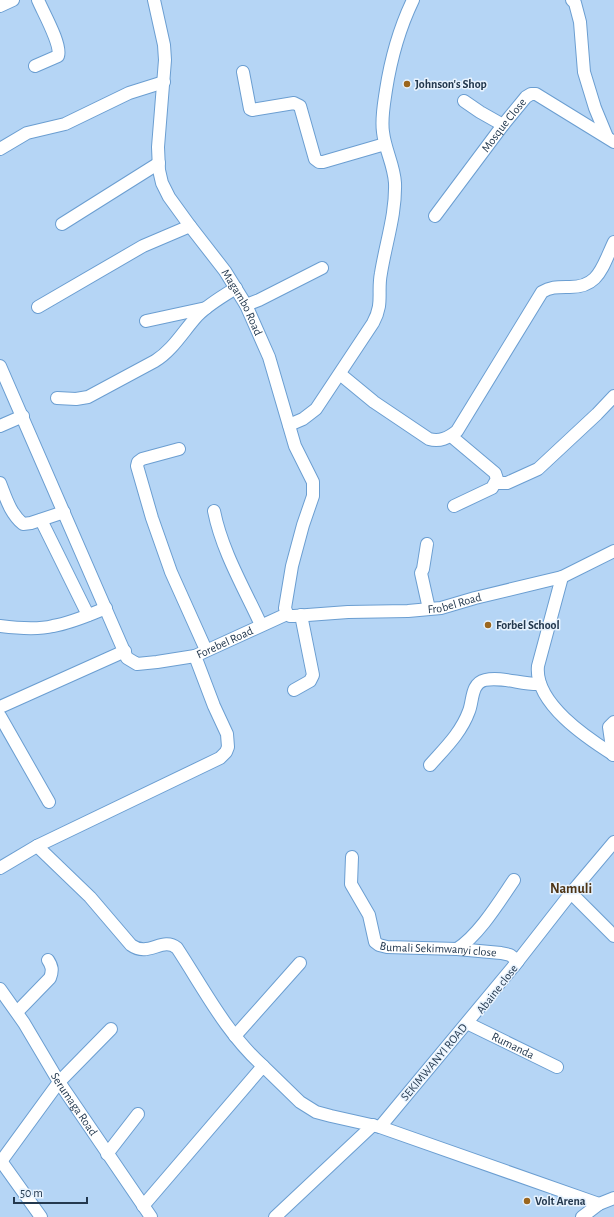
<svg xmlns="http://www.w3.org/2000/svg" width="614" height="1217" font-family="'Alegreya Sans',sans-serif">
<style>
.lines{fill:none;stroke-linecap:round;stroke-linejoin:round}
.minor-casing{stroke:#6b9ed1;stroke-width:14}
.minor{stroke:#fff;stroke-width:12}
.poi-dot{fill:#9b661e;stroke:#e8f3fe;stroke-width:1.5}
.labels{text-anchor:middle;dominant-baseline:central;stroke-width:3;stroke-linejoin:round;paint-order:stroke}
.poi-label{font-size:12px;font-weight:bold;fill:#23384e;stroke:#e8f3fe;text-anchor:start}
.street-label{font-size:12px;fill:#23384e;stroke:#e8f3fe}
.quarter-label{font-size:14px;font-weight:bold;fill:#4e3414;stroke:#e8f3fe}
</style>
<rect width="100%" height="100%" fill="#b5d5f5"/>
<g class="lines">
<g class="minor-casing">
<g id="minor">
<path id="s1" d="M154,0L164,45L165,60L158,147L159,170L162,183L169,197L190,226L225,271L246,305L269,357L295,446L313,482V496L303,525L292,566L285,608L287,614"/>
<path d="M572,0L575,3L580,22L584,72L595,108L607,137"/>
<path d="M0,6L13,0"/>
<path d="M35,66L58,56C62,45 43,12 38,0"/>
<path d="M243,72L250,109L252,110L294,103L300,106L315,159L319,162H323L385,144"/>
<path d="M464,101L480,112L503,125"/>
<path d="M0,149L27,133L65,124L129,93L164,82"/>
<path id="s2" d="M435,216L503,125L526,97L531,94H536L614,142"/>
<path d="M62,224L159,163"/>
<path d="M246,305L259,300L322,268"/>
<path d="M38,307L143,246L190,226"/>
<path d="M146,321L206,308"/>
<path d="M0,366L127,658L137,664L157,662L195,656"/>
<path d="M340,374L374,402L429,439C440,442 448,438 457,431L542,292C550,287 557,287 566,287C599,289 602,267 614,242"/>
<path d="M57,398L76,399L88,397L155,361C173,350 184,330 198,315C209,304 223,296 236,288"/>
<path d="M289,425L303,419L316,409L373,323C384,303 377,293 381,273C386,242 396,214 395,183C394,165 385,150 383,132C381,118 384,104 386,90C391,58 399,29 413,0"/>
<path d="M0,426L23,416"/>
<path d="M451,436L495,473L497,479L492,488L454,506"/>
<path d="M179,449L142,459L138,462L137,466L152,518L171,572L206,650"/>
<path d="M0,483C6,498 10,513 23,524L31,523L64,512"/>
<path d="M496,483H507L538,469L597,414L614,396"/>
<path d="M214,511C222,551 244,588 261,625"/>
<path d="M41,520L88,615"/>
<path d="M427,544L423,569L421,573L429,609"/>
<path d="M562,577L538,666C534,703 587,738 614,755"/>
<path id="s3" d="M287,614L290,616H294L348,612L408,611L441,608L475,598L562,577L614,551"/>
<path d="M0,626C16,628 37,630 53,626C71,623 89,615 106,608"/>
<path d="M294,690L310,681L313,675L301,615"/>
<path d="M0,707L125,651"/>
<path d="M0,716L49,802"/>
<path d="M613,755L609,727L614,722"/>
<path d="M430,765C445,748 461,733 469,711C473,701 471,683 485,680C502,676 522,685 540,684"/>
<path id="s4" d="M37,846L220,758L226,752L228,747L227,734L214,706L195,656L287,614"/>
<path id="s5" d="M352,857L351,884L369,915L375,942L379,945L387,947L457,949L501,953L510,955L518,961L380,1127"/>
<path d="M0,868L37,846L90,897L131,945C149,958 162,936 177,948C204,989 226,1033 263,1066"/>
<path d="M571,893L614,936"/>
<path d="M457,949C479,935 499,902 514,880"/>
<path d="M514,966L571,893L614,842"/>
<path id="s6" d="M0,989L24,1023L59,1082L151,1217"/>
<path d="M17,1012L50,978C53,970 52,966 48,960"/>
<path id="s7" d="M469,1024L557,1067"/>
<path d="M235,1036L300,963"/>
<path d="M107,1154L138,1114"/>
<path d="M1,1161L41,1217"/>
<path d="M0,1163L59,1082L111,1029"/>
<path d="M143,1206L263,1066L300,1102L316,1112L331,1116L380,1127L599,1204"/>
<path d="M275,1217L373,1125"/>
<path d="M582,1217L599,1204L614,1198"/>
</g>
</g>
<use href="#minor" class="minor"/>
</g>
<g class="poi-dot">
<circle cx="407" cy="84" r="4"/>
<circle cx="488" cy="625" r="4"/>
<circle cx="527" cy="1201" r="4"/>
</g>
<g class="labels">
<g class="poi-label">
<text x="415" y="84">Johnson's Shop</text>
<text x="496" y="625">Forbel School</text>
<text x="535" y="1201">Volt Arena</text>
</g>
<g class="street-label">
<text stroke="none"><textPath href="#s2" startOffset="114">Mosque Close</textPath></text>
<text stroke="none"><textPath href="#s1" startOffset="329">Magambo Road</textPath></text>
<text stroke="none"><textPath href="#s3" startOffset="169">Frobel Road</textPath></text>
<text stroke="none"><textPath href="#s4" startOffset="347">Forebel Road</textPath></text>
<text stroke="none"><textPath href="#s5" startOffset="155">Bumali Sekimwanyi close</textPath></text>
<text transform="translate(497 989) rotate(-52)">Abaine close</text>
<text stroke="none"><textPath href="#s7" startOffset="49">Rumanda</textPath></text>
<text transform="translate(434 1062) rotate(-50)">SEKIMWANYI ROAD</text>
<text stroke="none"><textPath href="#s6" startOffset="137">Serumaga Road</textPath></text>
</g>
<g class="quarter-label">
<text x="571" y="889">Namuli</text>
</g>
</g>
<path d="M14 1197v6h73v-6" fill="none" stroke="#23384e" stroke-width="2"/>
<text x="20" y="1197" font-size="12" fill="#23384e" stroke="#e8f3fe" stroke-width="3" paint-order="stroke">50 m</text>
</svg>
